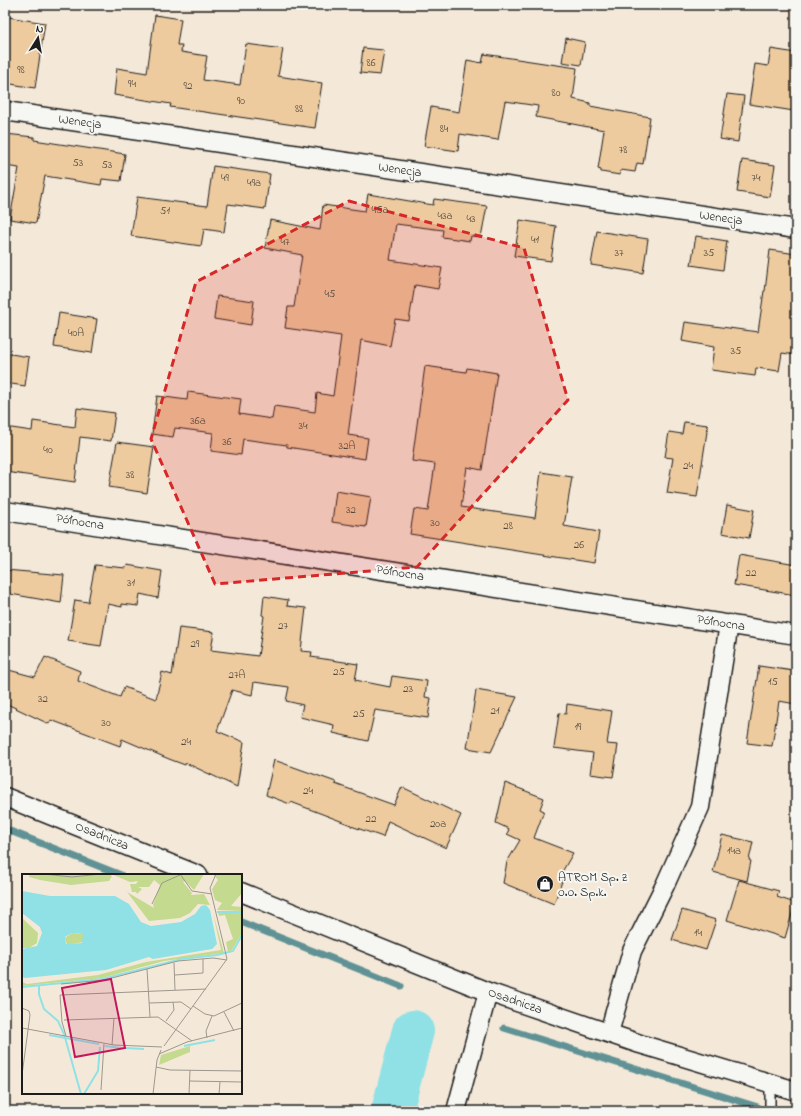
<svg xmlns="http://www.w3.org/2000/svg" width="801" height="1116" font-family="'Indie Flower',sans-serif">
<style>
.lines{fill:none;stroke-linecap:round;stroke-linejoin:round}
.stream{stroke:#619295;stroke-width:7}
.river{stroke:#8fe1e5;stroke-width:42}
.building{fill:#eecb9f;stroke:#1c1c1c}
.lane-casing{stroke:#1c1c1c;stroke-width:12}
.street-casing{stroke:#1c1c1c;stroke-width:21}
.lane{stroke:#f6f6f2;stroke-width:9}
.street{stroke:#f6f6f2;stroke-width:18}
.marked{fill:#d62828;fill-opacity:0.2;stroke:#d62828;stroke-width:3;stroke-dasharray:8 5;stroke-linejoin:round}
.labels{text-anchor:middle;dominant-baseline:central;stroke-width:4;stroke-linejoin:round;paint-order:stroke}
.number-label{font-size:11px;fill:#50483d}
.street-label{font-size:13px;fill:#1c1c1c;stroke:#f6f6f2}
.poi-label{font-size:13px;fill:#1c1c1c;stroke:#f6f6f2;text-anchor:start}
.inset-river{fill:none;stroke:#8fe1e5;stroke-width:2}
.inset-road{fill:none;stroke:#9e978d;stroke-width:1}
.view{fill:#c2185b;fill-opacity:0.15;stroke:#c2185b;stroke-width:2}
.inset-edge{fill:none;stroke:#1c1c1c;stroke-width:2}
</style>
<rect width="100%" height="100%" fill="#f4e9d9"/>
<filter id="ink" filterUnits="userSpaceOnUse"><feTurbulence type="fractalNoise" baseFrequency=".025" numOctaves="2"/><feDisplacementMap in="SourceGraphic" scale="8" xChannelSelector="R" yChannelSelector="G"/><feConvolveMatrix kernelMatrix="1 2 1 2 8 2 1 2 1" color-interpolation-filters="sRGB"/></filter>
<g filter="url(#ink)">
<g class="lines">
<path class="stream" d="M5,829L121,875
M241,922L401,986
M504,1028L758,1107"/>
<path class="river" d="M392,1111L413,1031"/>
</g>
<path class="building" d="M155,15L181,19L177,45H182L181,52L207,56L203,80L240,85L246,44L283,49L278,76L322,83L315,128L170,107L171,104L114,95L117,68L147,73Z
M8,17L45,23L35,88L5,83V18H8Z
M566,38L585,42L581,65L562,62Z
M363,48L383,50L384,51L380,75L360,73Z
M771,49L796,53V95L794,111L749,104L755,64L768,66Z
M484,54L577,68L573,99L590,103V106L650,117L643,164L637,163L635,172L621,170L620,175L601,172V170L598,169L604,130L536,117L538,106L505,101L498,140L460,134L458,151L424,146L431,107L459,112L467,60L482,63Z
M727,94L744,96L738,142L720,139Z
M5,134L34,137V140L125,154L121,181L102,179L101,185L45,176L36,223L10,219L19,168L5,166Z
M742,160L775,165L770,197L737,192Z
M213,166L270,174L265,209L228,204L224,232L204,229L201,246L131,236L137,197L207,206Z
M368,194L433,205L434,199L487,206L481,237L471,236L470,241L442,237L443,230L396,224L390,260L442,268L438,289L415,285L409,321L395,319L390,346L361,340L348,435L368,438L365,459L287,447V445L243,439L241,455L211,451L213,433L175,428L173,437L152,434L157,396L187,400L188,392L241,399L239,414L272,419L274,406L315,412L317,393L333,396L341,336L285,328L288,307H294L302,255L265,248L270,220L320,230L323,205L365,211Z
M520,220L556,226L551,261L514,256Z
M597,231L648,239L643,273L591,265Z
M696,236L727,241L723,270L691,265Z
M770,250L796,254V355L782,353L779,371L756,368L755,376L711,370L714,347L682,341L685,322L758,332L764,291H765Z
M217,296L254,301L251,325L214,319Z
M59,313L97,319L92,353L54,347Z
M5,353L29,357L25,386L5,383Z
M425,366L466,372L467,368L497,373L482,470L467,467L461,507L535,518L541,472L572,477L564,526L599,532L594,563L410,534L414,509L428,511L435,464L412,461Z
M77,408L115,413L111,441L80,437L75,482L5,472V427L32,431L33,421L75,427Z
M684,422L708,425L697,497L667,493L673,458L665,457L669,432L682,434Z
M117,442L154,447L147,493L109,487Z
M336,491L371,497L366,527L332,522Z
M727,505L754,510L749,538L722,533Z
M739,555L796,565V595L734,585Z
M95,565L126,568L127,565L162,571L158,598L140,594L138,606L122,604V607L108,604L101,646L68,641L75,600L88,602Z
M5,570L64,575L61,603L5,593Z
M264,596L288,600L287,606L306,608L301,651L312,652L311,657L358,664L355,680L390,687L392,676L427,681L425,697L431,698L428,718L375,710L368,741L333,733L334,725L300,717L303,705L286,701L289,687L254,682L252,695L232,690L217,731L244,742L237,787L186,763L185,765L169,759L122,739L120,746L51,720L49,724L5,703V669L35,677L45,657L80,671L78,681L120,697L124,687L156,699L162,672L172,675L179,628L214,632L211,650L258,656L264,616L262,615Z
M759,666L794,671L796,678V704L779,701L772,746L747,743Z
M476,690L517,697L491,752L467,748Z
M567,704L612,711L607,744L618,745L613,777L590,774L593,753L554,748L559,713L566,714Z
M274,760L336,782L335,784L394,805L402,787L461,815L446,848L388,821L383,837L351,826V825L291,802L290,804L266,795Z
M505,783L544,798L540,809L544,811L534,838L573,853L562,872L565,873L554,904L503,883L507,862L520,840L507,834L509,829L496,823Z
M722,835L753,842L749,860L751,861L747,881L713,872Z
M739,880L779,891L777,897L795,903L785,938L727,920Z
M682,910L716,920L706,950L672,940Z"/>
<g class="lines">
<g class="lane-casing">
<path id="lane" d="M770,1111V1084"/>
</g>
<g class="street-casing">
<path id="street" d="M5,111L796,229
M5,511L796,635
M5,797L198,875
M241,892L488,992L640,1044L796,1091
M609,1033L632,951L665,885L700,807L729,624
M456,1111L488,992"/>
</g>
<use href="#lane" class="lane"/>
<use href="#street" class="street"/>
</g>
</g>
<path class="marked" d="M349,201L524,248L568,400L417,567L215,584L151,439L196,282Z"/>
<defs>
<g id="shop-disc" transform="scale(0.9)"><circle r="9.5" fill="#1c1c1c" stroke="#f6f6f2"/><path d="M-5-2.5h2.3a2.7 3.5 0 0 1 5.4 0H5L5.5 6h-11ZM-1.5-2.5h3a1.5 2.3 0 0 0-3 0Z" fill="#fff"/></g>
</defs>
<g fill-rule="evenodd">
<use href="#shop-disc" x="545" y="884"/>
</g>
<g class="labels">
<g class="number-label">
<text x="371" y="63">86</text>
<text x="21" y="70">98</text>
<text x="132" y="84">94</text>
<text x="188" y="86">92</text>
<text x="556" y="93">80</text>
<text x="241" y="101">90</text>
<text x="299" y="109">88</text>
<text x="444" y="129">84</text>
<text x="623" y="150">78</text>
<text x="78" y="163">53</text>
<text x="107" y="165">53</text>
<text x="225" y="178">49</text>
<text x="756" y="178">74</text>
<text x="254" y="183">49a</text>
<text x="380" y="210">45a</text>
<text x="165" y="211">51</text>
<text x="445" y="216">43a</text>
<text x="471" y="219">43</text>
<text x="535" y="240">41</text>
<text x="285" y="242">47</text>
<text x="619" y="253">37</text>
<text x="709" y="253">35</text>
<text x="330" y="294">45</text>
<text x="76" y="333">40A</text>
<text x="736" y="351">35</text>
<text x="198" y="421">36a</text>
<text x="303" y="426">34</text>
<text x="227" y="442">36</text>
<text x="347" y="446">32A</text>
<text x="48" y="450">40</text>
<text x="688" y="466">24</text>
<text x="130" y="475">38</text>
<text x="351" y="510">32</text>
<text x="435" y="523">30</text>
<text x="508" y="526">28</text>
<text x="579" y="545">26</text>
<text x="751" y="573">22</text>
<text x="131" y="583">31</text>
<text x="283" y="626">27</text>
<text x="195" y="644">29</text>
<text x="339" y="672">25</text>
<text x="237" y="675">27A</text>
<text x="773" y="682">15</text>
<text x="408" y="689">23</text>
<text x="43" y="699">32</text>
<text x="495" y="711">21</text>
<text x="359" y="714">25</text>
<text x="106" y="723">30</text>
<text x="578" y="727">19</text>
<text x="186" y="742">24</text>
<text x="308" y="791">24</text>
<text x="371" y="819">22</text>
<text x="438" y="824">20a</text>
<text x="734" y="851">14a</text>
<text x="698" y="933">14</text>
</g>
<g class="street-label">
<text transform="translate(80 122) rotate(8)">Wenecja</text>
<text transform="translate(400 170) rotate(8)">Wenecja</text>
<text transform="translate(721 218) rotate(8)">Wenecja</text>
<text transform="translate(80 522) rotate(9)">Północna</text>
<text transform="translate(400 573) rotate(9)">Północna</text>
<text transform="translate(721 623) rotate(9)">Północna</text>
<text transform="translate(102 836) rotate(22)">Osadnicza</text>
<text transform="translate(515 1001) rotate(19)">Osadnicza</text>
</g>
<g class="poi-label">
<text x="558" y="877">ATROM Sp. z<tspan x="558" dy="15">o.o. Sp.k.</tspan></text>
</g>
</g>
<g transform="translate(22 874)">
<rect width="220" height="220" fill="#f4e9d9"/>
<path d="M8,0H87L90,2L87,7L49,11L18,6L7,3ZM89,0H182L172,16L163,7L161,8L170,19L169,21L182,20L188,31L176,30L168,39L158,44L127,47L105,18L132,34L131,31L138,11L132,6L127,13H116L120,15L115,20L117,23L114,18H110L108,10H114L116,7L108,8ZM191,0H220V19L209,32L220,33V37L195,36L200,29L193,26L190,15L196,6ZM196,38L220,39V59L210,76L206,78L204,68L211,65L203,41L197,42ZM191,39L202,79L142,87L80,104L0,112V108L5,110L76,101L124,88L199,76ZM0,44L16,59L15,69L7,74H0ZM50,59L61,60V68L45,71L43,64ZM168,172V178L137,191L139,181Z" fill="#c4da8f"/>
<path d="M0,17L28,22H93L107,30L119,48L129,52L159,48L173,40L179,32L184,31L188,36L195,70L190,75L131,85L127,83L84,96L3,104L0,103V75L15,72L20,59L18,53L0,39ZM50,59L61,60L60,69L44,70L43,63Z" fill="#8fe1e5" fill-rule="evenodd"/>
<path class="inset-river" d="M195,38H220M17,112V120L22,135L36,147L42,160L59,220M0,113L80,105L160,85L195,81L211,77L220,61M27,161L77,170M83,172L100,174M162,172L193,166M103,174L122,175M62,220L76,197L78,173"/>
<path class="inset-road" d="M21,0L50,3L79,0M158,0L170,17L190,20M130,30L140,9L158,1M152,89L153,116M125,95L128,143M153,101L181,99V85M39,110L82,106L156,87L191,84L205,86M127,129L159,128L169,135M171,132L183,140L192,142L220,129M0,134L7,137L8,141L0,201M202,138L212,157M42,146L136,143L170,167M144,147L152,136L151,128M0,154L92,171L140,173M44,162L40,148L38,121L184,115M185,164L184,157L190,142M90,171L92,144M142,172L205,85L188,14L194,0M137,180L165,168L220,154M134,193L148,196L220,197M167,207L220,208M79,216L82,170M131,220L135,186L139,176M167,220L168,196M197,220L198,208"/>
<path class="view" d="M89,105L103,174L53,183L40,114Z"/>
<rect width="220" height="220" class="inset-edge"/>
</g>
<rect width="801" height="1116" fill="none" stroke="#f6f6f2" stroke-width="20"/>
<rect x="10" y="10" width="781" height="1096" fill="none" stroke="#1c1c1c" stroke-width="1.5" filter="url(#ink)"/>
<g transform="translate(38 38) rotate(11)" stroke="#f6f6f2" stroke-width="3" paint-order="stroke">
<path d="M0-3L7 15L0 10L-7 15Z" fill="#1c1c1c"/>
<text y="-6" font-size="11" font-weight="bold" text-anchor="middle" fill="#1c1c1c">N</text>
</g>
</svg>
